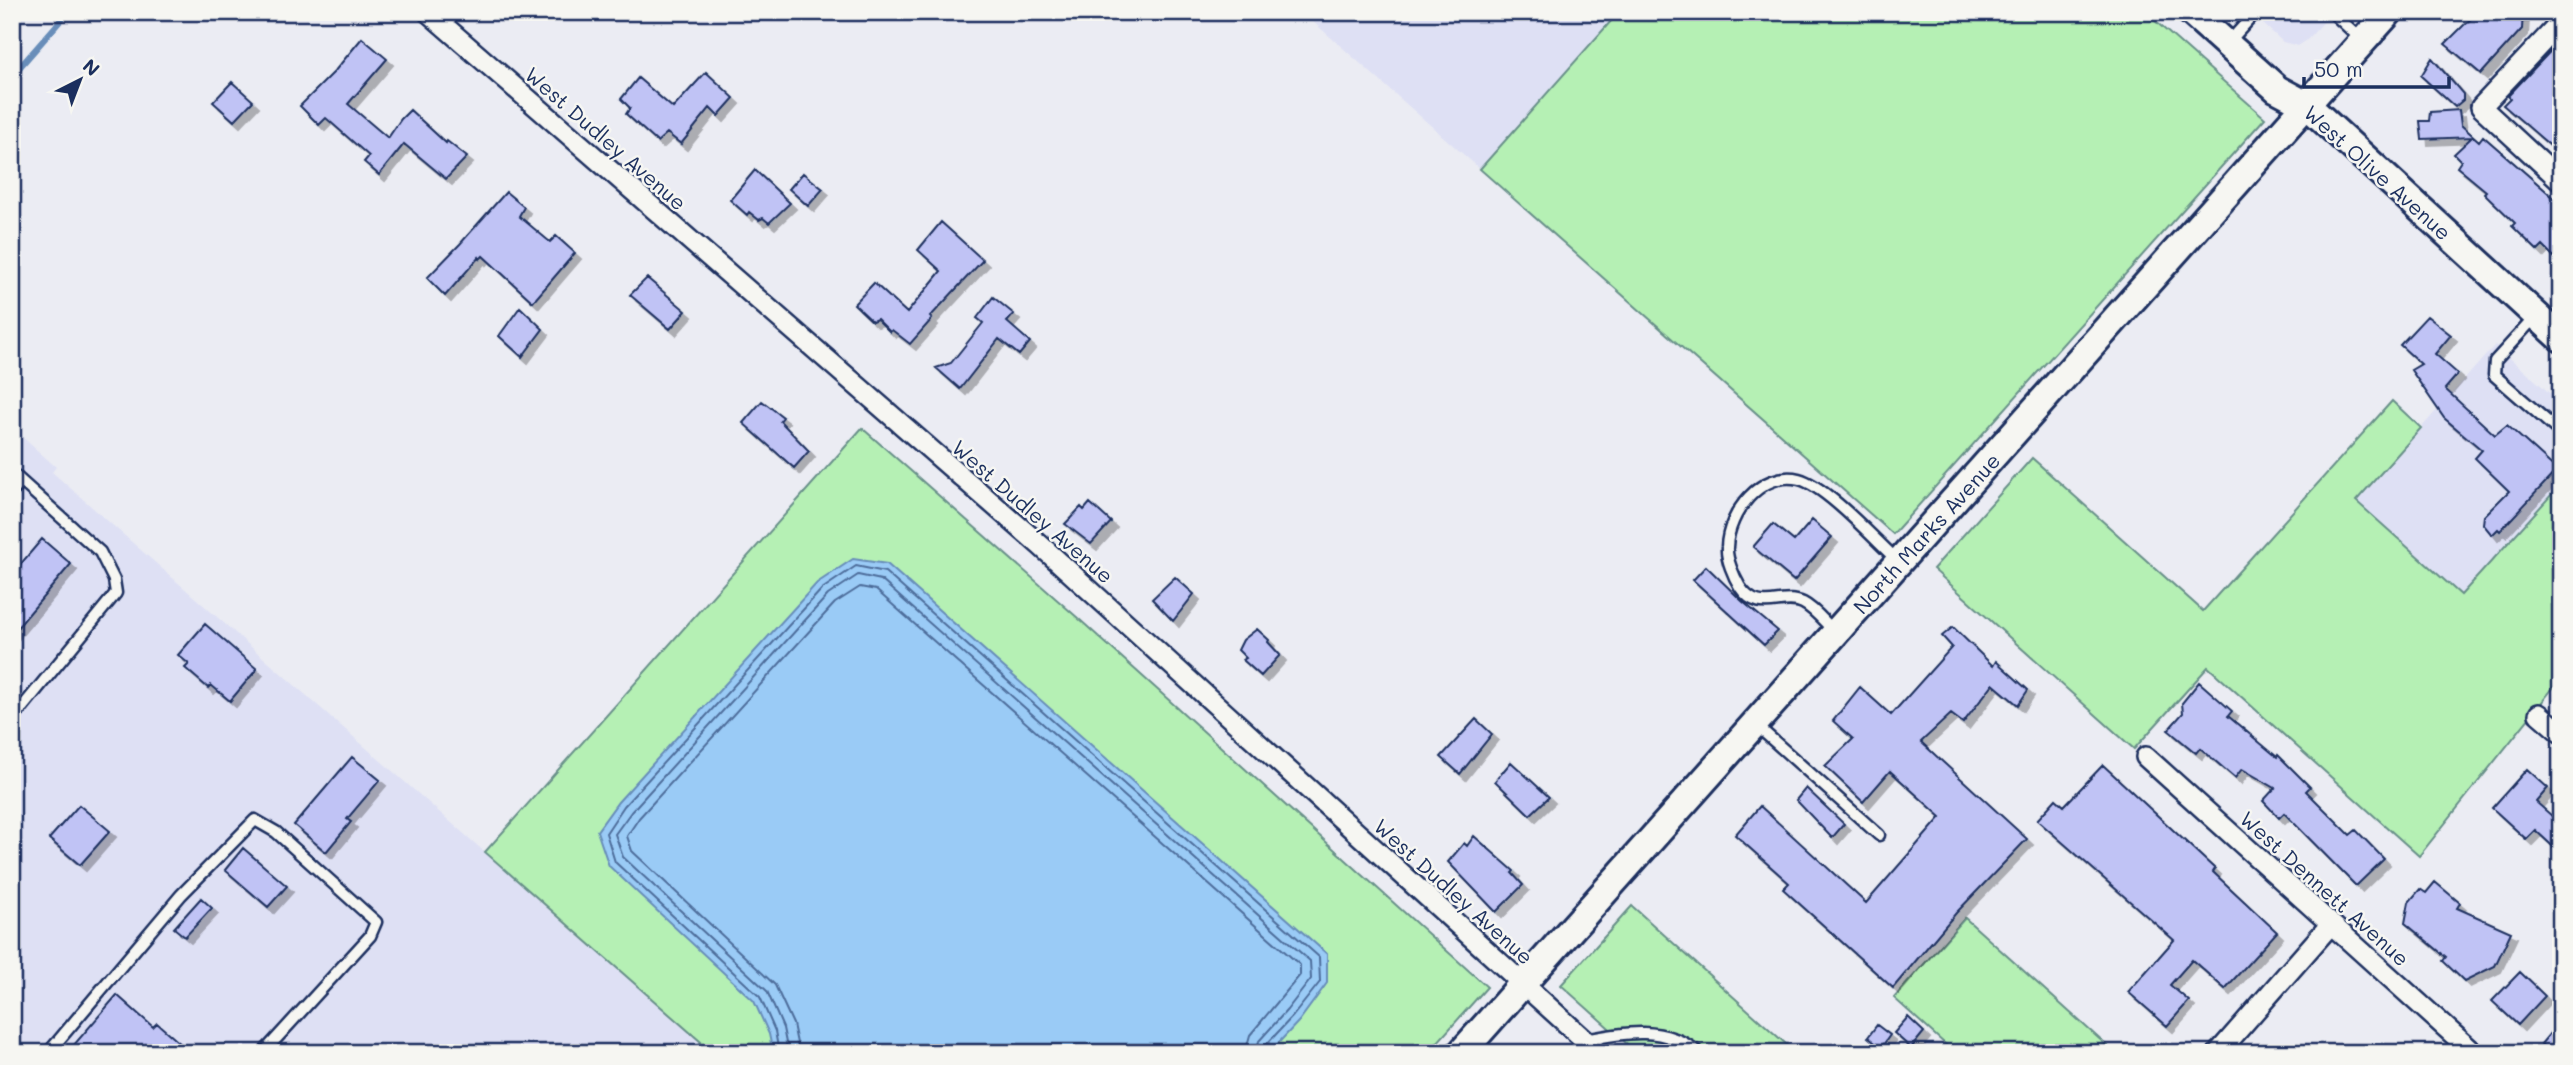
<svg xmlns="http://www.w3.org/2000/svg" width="2573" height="1065" font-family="Mali,sans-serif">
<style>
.built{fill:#dee0f4}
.green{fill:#b5f0b4;stroke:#689089;stroke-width:2}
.water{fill:#9acbf6;stroke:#678db9;stroke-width:2}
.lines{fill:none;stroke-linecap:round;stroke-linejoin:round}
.shore{stroke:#4e6d9b;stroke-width:2}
.stream{stroke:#678db9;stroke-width:6}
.building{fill:#c0c3f5;stroke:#1b2f5e;stroke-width:2;filter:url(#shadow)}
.service-casing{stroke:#1b2f5e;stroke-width:15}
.minor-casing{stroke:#1b2f5e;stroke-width:24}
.secondary-casing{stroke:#1b2f5e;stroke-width:32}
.service{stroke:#f6f6f2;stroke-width:10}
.minor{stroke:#f6f6f2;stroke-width:19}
.secondary{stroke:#f6f6f2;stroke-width:26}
.labels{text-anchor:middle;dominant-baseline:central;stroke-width:5;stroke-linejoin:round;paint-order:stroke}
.street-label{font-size:21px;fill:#1b2f5e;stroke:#f6f6f2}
</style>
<defs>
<filter id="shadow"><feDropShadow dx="6" dy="6" stdDeviation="0" flood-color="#0004"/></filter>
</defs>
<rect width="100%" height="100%" fill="#ebecf3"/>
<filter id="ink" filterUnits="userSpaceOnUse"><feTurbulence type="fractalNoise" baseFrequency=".0143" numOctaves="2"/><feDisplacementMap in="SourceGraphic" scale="14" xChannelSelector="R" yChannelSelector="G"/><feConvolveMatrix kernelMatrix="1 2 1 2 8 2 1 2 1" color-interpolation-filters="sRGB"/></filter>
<g filter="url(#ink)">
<path class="built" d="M1302,12H1619L1480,169Z
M2250,12H2333L2307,40L2298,46L2283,42Z
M2495,345L2561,403V484L2461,595L2356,501Z
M12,428L56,467L52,472L702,1043L693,1053H12Z"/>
<path class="green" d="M1619,12H2145L2265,118L1893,534L1480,169Z
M2392,401L2421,428L2356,501L2461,595L2561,484V678L2419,856L2208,667L2134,749L1933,569L2032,458L2203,611Z
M862,428L1079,619L1487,987L1428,1053H693L701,1042L485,852Z
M1632,906L1796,1053H1637L1561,985Z
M1965,918L2115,1053H1955L1894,998Z"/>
<path class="water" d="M853,559L887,564L1327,954V983L1299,1021L1269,1053H773L769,1034L754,1001L609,866L597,831L618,802L817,583Z"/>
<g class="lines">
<path class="shore" d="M779,1053L775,1031L760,997L615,862L606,833L624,806L822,589L856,566L885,572L1319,957L1320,982L1293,1016L1266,1045L1264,1053
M788,1053L783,1028L767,991L623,857L615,834L631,812L828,595L858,575L881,580L1310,961L1311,979L1287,1010L1259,1041L1256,1053
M799,1053L793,1024L775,985L632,851L627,836L639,818L835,603L860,587L876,590L1300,965V975L1250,1035L1245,1053"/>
<path class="stream" d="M12,76L68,12"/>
</g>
<path class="building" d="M2480,12H2523L2522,29L2481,74L2445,44L2466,23Z
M362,38L387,59L348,104L388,138L401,119L410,110L446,143L447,141L467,157L446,179L404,144L379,175L364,162L369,156L326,118L319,125L300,106L334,72Z
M2561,40V155L2503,105L2510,98L2508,96Z
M2432,58L2463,94V100L2455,107L2421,76Z
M706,72L734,98L718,116L710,108L681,144L667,133L657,142L626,114L630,108L621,99L638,78L673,108Z
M232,82L253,101L234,121L213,102Z
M2459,110L2461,125L2479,141L2483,136L2561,204V264L2543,246L2538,251L2512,226L2515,223L2484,193L2486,191L2457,167L2461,161L2454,154L2472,137L2422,139L2420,121H2429L2430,112Z
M755,170L790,203L769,223L763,218L759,220L749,212L747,215L730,200Z
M803,173L823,189L808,206L789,189Z
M506,192L524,207L519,216L550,242L556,236L575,253L533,302L483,256L480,259L479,257L445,296L427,278L460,244Z
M941,222L983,260L930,317L932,319L910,344L892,330L890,332L877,319L872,321L854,304L874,283L907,313L941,271L918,250Z
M647,278L686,311L670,329L630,295Z
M993,297L1014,314L1007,322L1030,342L1019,355L999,339L960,389L936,368L951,363L983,323L977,318Z
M520,307L543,329L522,357L499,336Z
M2427,316L2451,335L2435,354L2458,374L2445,389L2495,435L2507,425L2557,470L2500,531L2498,529L2492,535L2483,524L2484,516L2509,491L2475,458L2482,450L2444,418L2411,370L2421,364L2400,345Z
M762,401L783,417L780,421L809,451L794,468L743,423Z
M1090,503L1111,522L1091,544L1065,524L1081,507L1084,510Z
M1812,520L1832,537L1794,581L1753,547L1773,524L1794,541Z
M42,539L71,564L12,634V574Z
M1706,566L1742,601L1778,631L1764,645L1693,580Z
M1175,577L1194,594L1173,621L1152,599Z
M205,624L257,669L230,701L211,685L208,688L185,668L189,664L178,655Z
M1953,627L1993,666L1996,661L2028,690L2018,705L1993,684L1963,723L1951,714L1921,742L2027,839L1956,913L1893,988L1783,889L1789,883L1735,835L1760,806L1866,903L1941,817L1890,771L1863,802L1825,766L1853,739L1833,721L1860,687L1891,715L1952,647L1942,636Z
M1257,629L1269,640L1268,642L1280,655L1261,676L1243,660L1246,658L1238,650L1243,640Z
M2199,682L2232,711L2228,716L2277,757L2278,755L2310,787L2306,791L2350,835L2356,830L2384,859L2356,886L2284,813L2279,818L2263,801L2275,788L2242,769L2235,778L2200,748L2196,753L2168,730L2183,713L2182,703Z
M1476,719L1492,734L1460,774L1441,757Z
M352,757L380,780L347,819L351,822L326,852L294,825Z
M1511,762L1549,797L1530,815L1495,781Z
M2103,765L2215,869L2213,872L2277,932L2225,989L2192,960L2170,985L2189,1001L2167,1026L2128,992L2174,940L2037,820L2056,799L2064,806Z
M2527,769L2548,788L2536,802L2561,824V854L2535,830L2526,839L2492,808Z
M1806,788L1844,824L1832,838L1796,800Z
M79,805L110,831L80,865L49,839Z
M1474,836L1514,871L1512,873L1523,885L1496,912L1448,862L1464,843L1467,846Z
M243,848L287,886L268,907L225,870Z
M2435,882L2460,903L2457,908L2511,932L2495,966L2464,981L2443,961L2446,957L2405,923L2409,902L2420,889L2426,893Z
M201,898L212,908L185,937L174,928Z
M2520,972L2545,996L2518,1025L2492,1001Z
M117,995L153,1027L157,1023L191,1053H67Z
M1908,1017L1924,1032L1911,1048L1894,1033Z
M2561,1020V1053H2551L2541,1044Z
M1877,1025L1890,1035L1881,1048L1868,1037Z"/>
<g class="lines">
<g class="service-casing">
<path id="service" d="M2332,12L2363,41
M2228,43L2256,12
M2536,316L2495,361L2494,375L2555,428L2561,431
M12,473L100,552L114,580L116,593L12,720
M12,492L22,482
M1835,632C1825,623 1815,609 1803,603C1782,593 1759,616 1740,587C1734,577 1726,559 1727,547C1728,513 1761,470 1799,479C1826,486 1875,540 1897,560
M1756,725L1879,835
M1585,1040C1625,1032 1665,1025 1699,1053
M48,1053L181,895L255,820L276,832L376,922L370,936L263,1053"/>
</g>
<g class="minor-casing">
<path id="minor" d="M428,12L1040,545L1599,1053
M2561,22L2481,107L2561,181
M2539,714L2561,733
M2146,757L2474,1053
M2218,1053L2331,924"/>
</g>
<g class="secondary-casing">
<path id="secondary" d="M2191,12L2277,89L2307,105L2561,338
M1461,1053L2389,12"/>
</g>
<use href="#service" class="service"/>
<use href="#minor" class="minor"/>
<use href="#secondary" class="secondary"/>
</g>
</g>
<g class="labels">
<g class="street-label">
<text transform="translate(606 138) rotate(41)">West Dudley Avenue</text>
<text transform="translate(2378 172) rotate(42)">West Olive Avenue</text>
<text transform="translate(1033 511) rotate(41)">West Dudley Avenue</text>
<text transform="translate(1926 533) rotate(-48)">North Marks Avenue</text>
<text transform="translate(2325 888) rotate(42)">West Dennett Avenue</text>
<text transform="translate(1454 891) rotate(42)">West Dudley Avenue</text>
</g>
</g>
<rect width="2573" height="1065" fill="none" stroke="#f6f6f2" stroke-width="42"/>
<rect x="21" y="21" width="2531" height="1023" fill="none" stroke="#1b2f5e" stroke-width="2.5" filter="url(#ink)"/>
<g transform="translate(80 80) rotate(42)" stroke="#f6f6f2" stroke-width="5" paint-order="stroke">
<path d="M0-5L12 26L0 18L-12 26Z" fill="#1b2f5e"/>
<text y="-10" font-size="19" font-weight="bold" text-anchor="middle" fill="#1b2f5e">N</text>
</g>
<path d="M2304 77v10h145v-10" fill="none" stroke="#1b2f5e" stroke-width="3.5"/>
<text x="2314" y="77" font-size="21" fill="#1b2f5e" stroke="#f6f6f2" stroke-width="5" paint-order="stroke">50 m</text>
</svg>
